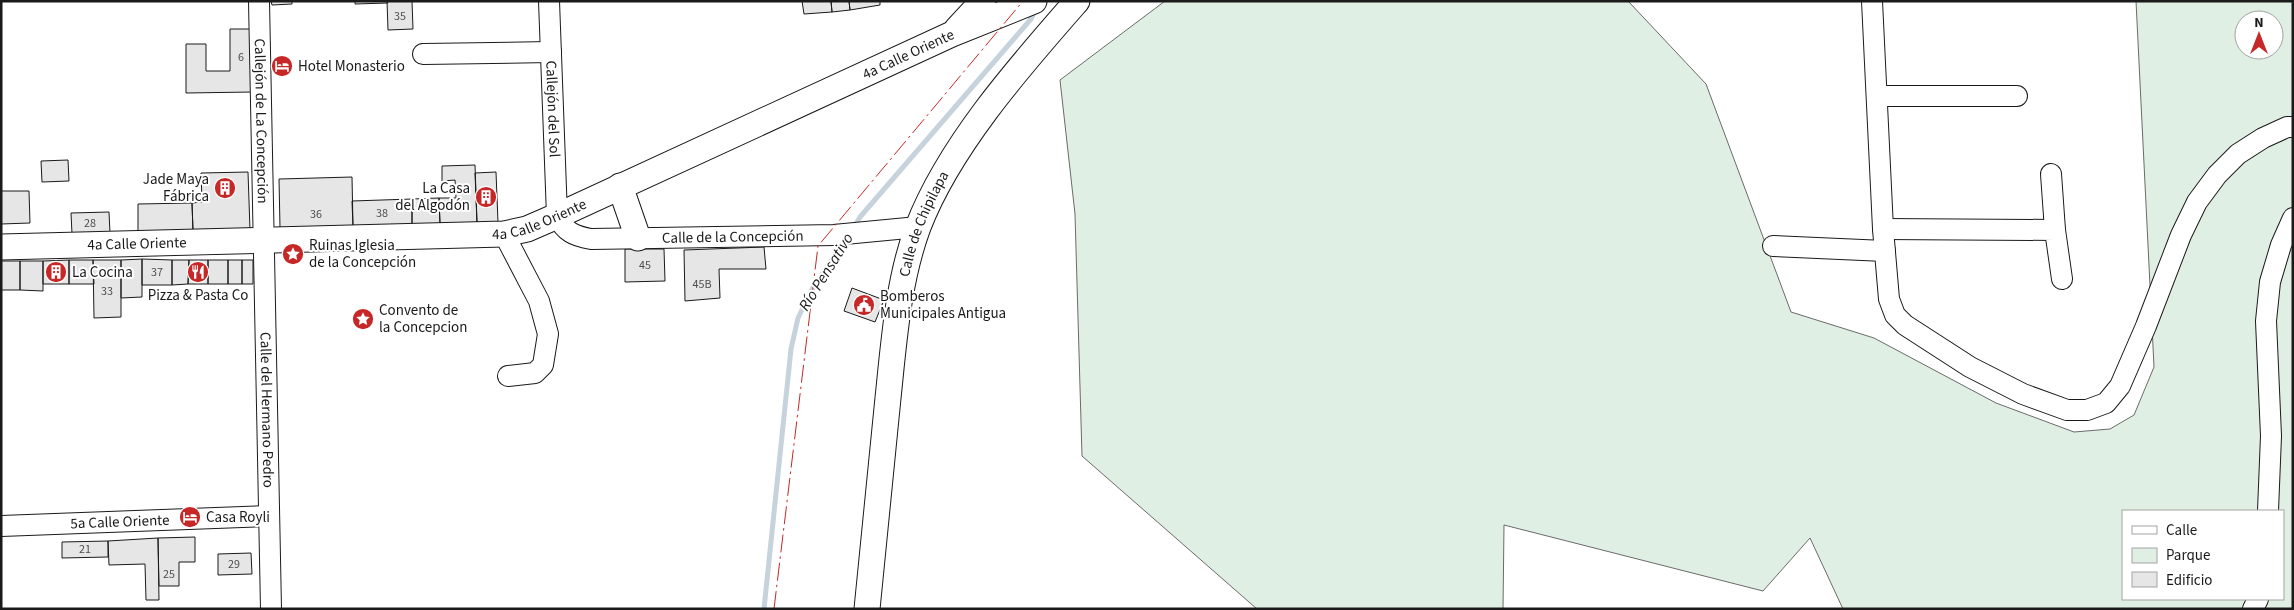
<svg xmlns="http://www.w3.org/2000/svg" width="2294" height="610" font-family="'Source Sans 3',sans-serif">
<style>
.green{fill:#e0efe3;stroke:#6a6a6a;fill-rule:evenodd}
.lines{fill:none;stroke-linecap:round;stroke-linejoin:round}
.stream{stroke:#c6d2dc;stroke-width:5}
.building{fill:#e6e6e6;stroke:#1a1a1a}
.minor-casing{stroke:#1a1a1a;stroke-width:22}
.major-casing{stroke:#1a1a1a;stroke-width:27}
.minor{stroke:#fff;stroke-width:20}
.major{stroke:#fff;stroke-width:25}
.power{stroke:#c62828;stroke-width:1;stroke-dasharray:18 4 2.5 4;stroke-linecap:butt}
.labels{text-anchor:middle;dominant-baseline:central;stroke-width:4;stroke-linejoin:round;paint-order:stroke}
.number-label{font-size:12px;fill:#4d4d4d}
.street-label{font-size:15px;fill:#1a1a1a;stroke:#fff}
.poi-label{font-size:15px;fill:#1a1a1a;stroke:#fff;text-anchor:start}
.water-label{font-size:16px;font-style:italic;fill:#1a1a1a;stroke:#fff}
</style>
<rect width="100%" height="100%" fill="#fff"/>
<path class="green" d="M1165,1H1628L1706,84L1791,312L1874,338L1996,403L2074,432L2110,429L2134,415L2154,367L2136,1H2293V609H1843L1810,538L1763,591L1504,525L1503,609H1257L1082,456L1075,214L1060,80ZM2244,20H2274V50H2244ZM2123,511H2283V599H2123Z"/>
<g class="lines">
<path class="stream" d="M853,229L860,217L1031,19L1036,9
M764,609L791,349L798,318L811,291L845,240"/>
</g>
<path class="building" d="M271,1H292V4L272,5Z
M355,1H387L388,3L355,4Z
M387,1H412L413,29L388,30Z
M802,1H831L832,12L804,14Z
M831,1H849L850,10L832,12Z
M849,1H880V5L850,10Z
M230,29H252L253,92L186,93V44H206V71H230Z
M68,160L69,181L42,182L41,161Z
M475,165L477,223L440,224L439,198H456L455,180L442,181V166Z
M248,172L250,230L193,231L192,203L202,202L201,173Z
M496,172L498,222L477,223L475,173Z
M352,177L353,227L280,228L279,179Z
M1,191H29L30,223L1,224Z
M439,198L440,224L412,225V199Z
M412,199V225L353,227L352,201Z
M192,203L193,231L138,233V204Z
M109,212L110,233L72,234L71,213Z
M764,247L766,269H719L720,298L685,301L684,250Z
M625,249H664L665,281L625,282Z
M142,259V297L121,298V260Z
M142,259L172,260V285H142Z
M69,260V284H43V261Z
M69,260H93L94,284H69Z
M93,260H121V317L94,318Z
M172,260H189L188,284L172,285Z
M189,260H208V284H188Z
M208,260H228V284H208Z
M228,260H242V284H228Z
M242,260H253V284H242Z
M1,261H20V290H1Z
M20,261H43V291L20,290Z
M852,288L884,300L875,322L844,311Z
M195,537V562H179V586H159L158,538Z
M158,538L159,600H146L145,564L109,565L108,541Z
M108,541V557L62,558V542Z
M251,553L252,574L218,575V554Z"/>
<g class="lines">
<g class="minor-casing">
<g id="minor">
<path id="s1" d="M259,1L271,609"/>
<path id="s2" d="M549,1L557,216C565,232 574,236 591,239L834,235L918,227"/>
<path d="M1872,1L1883,229L1889,299L1895,315L1905,325L1970,367L2023,394L2067,410H2087L2106,403L2120,386L2146,326L2181,235L2197,202L2217,175L2238,154L2263,138L2287,127H2293"/>
<path d="M423,54L551,52"/>
<path d="M1877,96H2017"/>
<path d="M2051,174L2055,230"/>
<path d="M1883,229L2055,230L2062,279"/>
<path d="M504,234L539,301L548,334L543,365L535,373L508,376"/>
<path d="M1773,246L1885,251"/>
<path d="M2268,511L2271,436L2266,321L2270,282L2281,245L2293,218"/>
<path id="s3" d="M1,526L269,516"/>
<path d="M2253,609L2258,599"/>
</g>
</g>
<g class="major-casing">
<g id="major">
<path d="M957,29L983,1"/>
<path d="M620,186L638,238"/>
<path id="s4" d="M1,247L504,234L527,229L557,216L952,34L1034,1"/>
<path id="s5" d="M867,609C874,538 881,468 888,398C894,341 898,281 918,227C949,146 1020,66 1077,1"/>
</g>
</g>
<use href="#minor" class="minor"/>
<use href="#major" class="major"/>
<path class="power" d="M774,609L818,246L1023,1"/>
</g>
<defs>
<g id="hotel-disc" transform="scale(1.125)"><circle r="9.5" fill="#c62828" stroke="#fff"/><path d="M-6-4.5h1.5V1H6V5H4.5V3h-9V5H-6ZM-4 0a1.8 1.8 0 1 1 3.6 0ZM.5 0V-2.5h3Q6-2.5 6 0Z" fill="#fff"/></g>
<g id="building-disc" transform="scale(1.125)"><circle r="9.5" fill="#c62828" stroke="#fff"/><path d="M-4-6H4V6H1V3H-1V6H-4ZM-2.5-4.3h1.7v1.8h-1.7ZM.8-4.3h1.7v1.8H.8ZM-2.5-1h1.7V.8h-1.7ZM.8-1h1.7V.8H.8Z" fill="#fff"/></g>
<g id="sight-disc" transform="scale(1.125)"><circle r="9.5" fill="#c62828" stroke="#fff"/><path d="M0-6L1.8-2.2L6-1.7L2.9 1.2L3.7 5.4L0 3.3L-3.7 5.4L-2.9 1.2L-6-1.7L-1.8-2.2Z" fill="#fff"/></g>
<g id="restaurant-disc" transform="scale(1.125)"><circle r="9.5" fill="#c62828" stroke="#fff"/><path d="M-5-6h1v4h1v-4h1v4h1v-4h1v5L-1.5 .5V6h-2V.5L-5-1ZM5-6V6H3V1.5H1.5Q1.5-4 5-6Z" fill="#fff"/></g>
<g id="civic-disc" transform="scale(1.125)"><circle r="9.5" fill="#c62828" stroke="#fff"/><path d="M-.6-6.5H3V-4.5H.6V-3L4-1V1h2V6H-6V1h2V-1L-.6-3ZM-1.2 2.5V6h2.4V2.5Z" fill="#fff"/></g>
</defs>
<g fill-rule="evenodd">
<use href="#hotel-disc" x="282" y="66"/>
<use href="#building-disc" x="225" y="188"/>
<use href="#building-disc" x="486" y="197"/>
<use href="#sight-disc" x="293" y="254"/>
<use href="#building-disc" x="56" y="272"/>
<use href="#restaurant-disc" x="198" y="272"/>
<use href="#civic-disc" x="864" y="305"/>
<use href="#sight-disc" x="363" y="319"/>
<use href="#hotel-disc" x="190" y="517"/>
</g>
<g class="labels">
<g class="number-label">
<text x="400" y="16">35</text>
<text x="241" y="57">6</text>
<text x="382" y="213">38</text>
<text x="316" y="214">36</text>
<text x="90" y="223">28</text>
<text x="645" y="265">45</text>
<text x="157" y="272">37</text>
<text x="702" y="284">45B</text>
<text x="107" y="291">33</text>
<text x="85" y="549">21</text>
<text x="234" y="564">29</text>
<text x="169" y="574">25</text>
</g>
<g class="street-label">
<text stroke="none"><textPath href="#s4" startOffset="946">4a Calle Oriente</textPath></text>
<text stroke="none"><textPath href="#s2" startOffset="108">Callejón del Sol</textPath></text>
<text stroke="none"><textPath href="#s1" startOffset="120">Callejón de La Concepción</textPath></text>
<text stroke="none"><textPath href="#s4" startOffset="541">4a Calle Oriente</textPath></text>
<text stroke="none"><textPath href="#s5" startOffset="391">Calle de Chipilapa</textPath></text>
<text stroke="none"><textPath href="#s2" startOffset="400">Calle de la Concepción</textPath></text>
<text stroke="none"><textPath href="#s4" startOffset="136">4a Calle Oriente</textPath></text>
<text stroke="none"><textPath href="#s1" startOffset="409">Calle del Hermano Pedro</textPath></text>
<text stroke="none"><textPath href="#s3" startOffset="119">5a Calle Oriente</textPath></text>
</g>
<g class="poi-label">
<text x="298" y="66">Hotel Monasterio</text>
<text x="209" y="179" text-anchor="end">Jade Maya<tspan x="209" dy="17">Fábrica</tspan></text>
<text x="470" y="188" text-anchor="end">La Casa<tspan x="470" dy="17">del Algodón</tspan></text>
<text x="309" y="245">Ruinas Iglesia<tspan x="309" dy="17">de la Concepción</tspan></text>
<text x="72" y="272">La Cocina</text>
<text x="198" y="295" text-anchor="middle">Pizza &amp; Pasta Co</text>
<text x="880" y="296">Bomberos<tspan x="880" dy="17">Municipales Antigua</tspan></text>
<text x="379" y="310">Convento de<tspan x="379" dy="17">la Concepcion</tspan></text>
<text x="206" y="517">Casa Royli</text>
</g>
<g class="water-label">
<text transform="translate(826 272) rotate(-58)">Río Pensativo</text>
</g>
</g>
<rect width="2294" height="610" fill="none" stroke="#1a1a1a" stroke-width="5"/>
<rect x="2122" y="510" width="162" height="90" fill="#ffffff" stroke="#a3a3a3"/>
<rect x="2132" y="526" width="25" height="8" fill="#ffffff" stroke="#a3a3a3"/>
<text x="2166" y="535" font-size="15" fill="#1a1a1a">Calle</text>
<rect x="2132" y="548" width="25" height="15" fill="#e0efe3" stroke="#a3a3a3"/>
<text x="2166" y="560" font-size="15" fill="#1a1a1a">Parque</text>
<rect x="2132" y="572" width="25" height="15" fill="#e6e6e6" stroke="#a3a3a3"/>
<text x="2166" y="585" font-size="15" fill="#1a1a1a">Edificio</text>
<g transform="translate(2259 35)"><circle r="24" fill="#ffffff" stroke="#a3a3a3"/>
<path d="M0-4L9 19L0 12L-9 19Z" fill="#c62828"/>
<text y="-8" font-size="14" font-weight="bold" text-anchor="middle" fill="#1a1a1a">N</text>
</g>
</svg>
